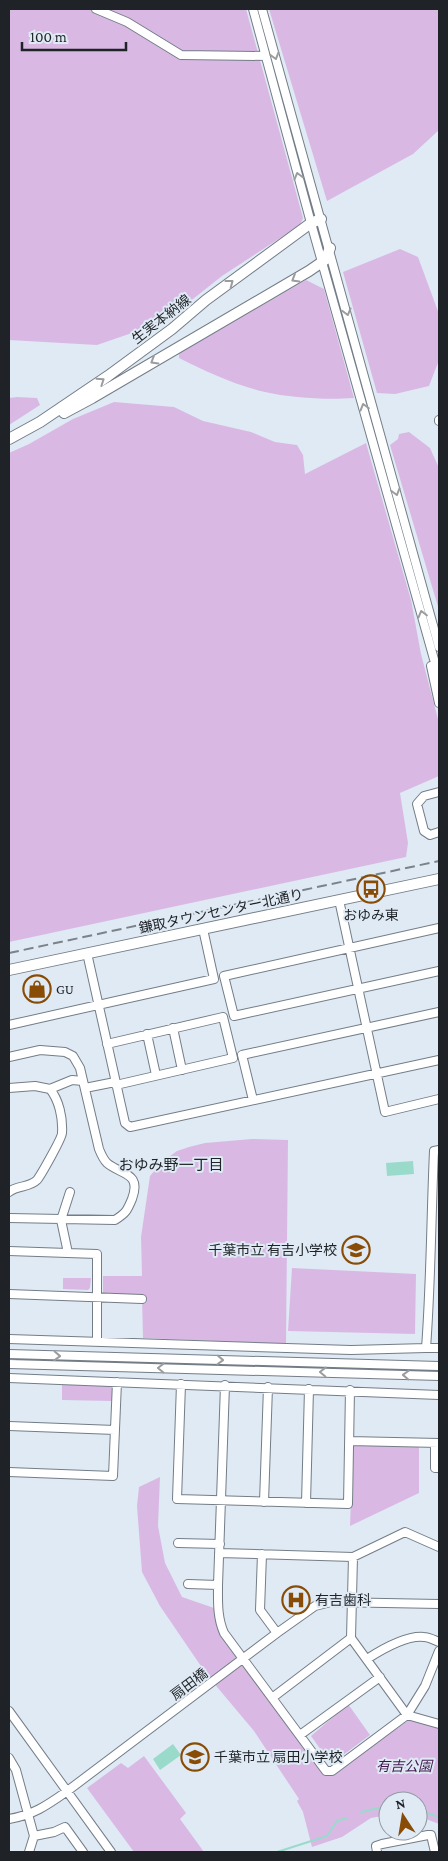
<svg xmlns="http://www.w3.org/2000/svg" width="448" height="1861" font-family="'Crimson Pro','Noto Sans JP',serif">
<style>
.green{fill:#d9b9e4}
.water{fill:#9adacb}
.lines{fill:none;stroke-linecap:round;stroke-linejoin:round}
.stream{stroke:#9adacb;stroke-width:2}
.minor-casing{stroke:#747d87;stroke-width:10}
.major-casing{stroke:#747d87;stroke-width:12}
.minor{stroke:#fff;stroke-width:8}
.major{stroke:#fff;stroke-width:10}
.rail{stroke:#7b8289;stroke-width:2;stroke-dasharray:10 5;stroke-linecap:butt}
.oneway{stroke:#9a9c9e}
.labels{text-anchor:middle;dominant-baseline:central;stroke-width:4;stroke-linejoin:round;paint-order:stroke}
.street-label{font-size:14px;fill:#1f2327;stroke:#dfeaf4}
.poi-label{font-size:14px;fill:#1f2327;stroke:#dfeaf4;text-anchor:start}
.park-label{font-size:14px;font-style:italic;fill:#40184d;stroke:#dfeaf4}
.neighbourhood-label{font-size:15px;fill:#1f2327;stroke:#dfeaf4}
</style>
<rect width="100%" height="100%" fill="#dfeaf4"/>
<path class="green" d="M9,9H246L303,218L300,225L222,276L164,322L97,345L9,340Z
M269,9H439V130L413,154L327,201Z
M400,249L418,257L439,314V360L429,386L395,394L377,393L343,272Z
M306,280L324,289L354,398C328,400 290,398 265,392C235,385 207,372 179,358V353Z
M17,397L37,398L40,405L9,425V398Z
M114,402L174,407L203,421L251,432L275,442L297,445L303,455L305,474L366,443L411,600L421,654L439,723V776L400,793L408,843L406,857L9,942V453L29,444L73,419Z
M409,432L430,448L439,468V610L390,445L398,439L399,434Z
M252,1139L288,1140L286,1344L143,1338L142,1297L103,1295V1276H142L141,1237L150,1176L163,1161L177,1151L189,1147L205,1143Z
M292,1268L416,1274L415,1334L288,1331Z
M63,1278H91L90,1288L88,1290L63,1289Z
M62,1381L113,1382L112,1401L62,1400Z
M353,1443L419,1446V1493L350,1526Z
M160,1477L158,1526L165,1563L182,1597L214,1608L218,1631L322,1772L333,1774L409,1720L439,1728V1824L418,1816V1801H388V1815L371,1818L342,1837L312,1847L303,1812L297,1801L299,1799L254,1731L207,1675L160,1606L142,1572L137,1506L139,1487Z
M348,1704L370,1735L331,1764L311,1736Z
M144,1756L186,1813L180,1819L204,1852H134L87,1788L121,1763L128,1768Z"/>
<path class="water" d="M413,1161L414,1174L387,1176L386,1163Z
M173,1744L181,1755L160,1770L153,1759Z"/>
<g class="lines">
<path class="stream" d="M418,1810L439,1817
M361,1812L388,1806
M277,1852L327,1836L337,1821L346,1818"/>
<g class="minor-casing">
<path id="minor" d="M96,9L127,22L181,55L266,56
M253,9L311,223L439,677
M262,9C322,221 379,434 439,647
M439,420V421
M431,666L439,703
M439,792L424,796L417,804L424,831L430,835L439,832
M339,900L385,1112L439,1099
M439,928L224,976L234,1016L439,971
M87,953L125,1123L130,1127L439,1060
M9,1025L214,979L203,929
M173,1028L182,1070
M147,1034L156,1075
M107,1044L223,1017L233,1058L116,1085
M9,1057L40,1050L65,1052L73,1056L80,1068L99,1149C101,1154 103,1159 107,1163C121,1175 142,1172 132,1199C127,1211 126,1213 115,1220L9,1218
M9,1088L35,1086L50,1089C59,1100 63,1118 62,1133C62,1138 41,1175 37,1180C29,1188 17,1185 9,1192
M85,1088L115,1082
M50,1089L72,1080L83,1081
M253,1100L242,1055L439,1012
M9,1251L97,1254V1341
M68,1253L61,1220L70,1192
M9,1294L142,1299
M9,1339L351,1350L426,1348C431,1283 431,1217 434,1151L439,1150
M426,1348H439
M9,1354L439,1366
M9,1364L439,1376
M9,1378L439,1395
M181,1384L177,1499L348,1504L350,1390
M225,1385L218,1585C218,1601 217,1617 224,1633L326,1771H332L407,1715L425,1686L439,1651
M9,1426L115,1430
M349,1441L439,1443
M435,1443V1468H439
M9,1472L113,1476L117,1382
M264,1502L268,1387
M306,1503L309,1389
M178,1543L220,1544
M219,1553L353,1557L405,1532L439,1547
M262,1554L260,1610L277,1633
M353,1557L351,1638L407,1715L439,1724
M188,1584L218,1585
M367,1659C381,1650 406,1635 424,1637C429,1637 434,1640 439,1642
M272,1698L351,1638
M9,1711L111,1852
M300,1735L380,1677
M9,1758L16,1770L34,1836L29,1852
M9,1819C33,1815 46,1806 66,1792L277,1633L315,1606L331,1602L439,1604
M34,1836L54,1832L65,1827L83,1852
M377,1852L376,1846L382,1844L428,1835H431L435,1852"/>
</g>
<g class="major-casing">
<path id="major" d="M64,413L92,398L309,271L325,260L330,248
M9,439L40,422L108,376L172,329L206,300L311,223L321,219
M9,970L439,879"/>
</g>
<use href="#minor" class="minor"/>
<use href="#major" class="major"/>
<path class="rail" d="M9,953L439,861"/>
</g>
<defs><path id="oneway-chevron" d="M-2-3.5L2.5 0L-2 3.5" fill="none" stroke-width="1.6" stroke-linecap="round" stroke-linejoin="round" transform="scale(1.25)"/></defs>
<g class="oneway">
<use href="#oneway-chevron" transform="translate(275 56) rotate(74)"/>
<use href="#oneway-chevron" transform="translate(298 176) rotate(-105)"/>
<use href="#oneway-chevron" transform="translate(295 279) rotate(149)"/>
<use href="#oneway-chevron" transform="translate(230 283) rotate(-37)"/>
<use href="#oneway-chevron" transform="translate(347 312) rotate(75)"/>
<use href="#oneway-chevron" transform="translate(154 361) rotate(149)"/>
<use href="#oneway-chevron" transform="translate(101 381) rotate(-34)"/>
<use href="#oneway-chevron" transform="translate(364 407) rotate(-106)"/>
<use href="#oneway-chevron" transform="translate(396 492) rotate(74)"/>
<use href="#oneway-chevron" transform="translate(422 614) rotate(-105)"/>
<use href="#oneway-chevron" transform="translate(57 1356) rotate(2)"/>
<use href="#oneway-chevron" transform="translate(220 1360) rotate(2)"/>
<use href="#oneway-chevron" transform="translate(161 1368) rotate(-179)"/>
<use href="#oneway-chevron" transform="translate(323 1372) rotate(-179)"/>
<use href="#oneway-chevron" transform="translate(406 1375) rotate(-178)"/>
</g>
<defs>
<g id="bus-ring" transform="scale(1.4375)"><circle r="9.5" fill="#dfeaf4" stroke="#884c07" stroke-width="1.5"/><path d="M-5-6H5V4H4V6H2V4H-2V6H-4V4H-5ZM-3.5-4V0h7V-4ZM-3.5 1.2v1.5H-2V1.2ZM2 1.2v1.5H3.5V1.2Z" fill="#884c07"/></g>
<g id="shop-ring" transform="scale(1.4375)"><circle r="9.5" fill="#dfeaf4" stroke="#884c07" stroke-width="1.5"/><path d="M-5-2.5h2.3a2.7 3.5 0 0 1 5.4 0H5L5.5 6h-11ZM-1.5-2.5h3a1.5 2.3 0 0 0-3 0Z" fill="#884c07"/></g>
<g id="school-ring" transform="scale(1.4375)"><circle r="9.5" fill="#dfeaf4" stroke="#884c07" stroke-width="1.5"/><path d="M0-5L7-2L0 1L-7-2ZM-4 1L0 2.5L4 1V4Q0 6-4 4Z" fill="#884c07"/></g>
<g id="hospital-ring" transform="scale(1.4375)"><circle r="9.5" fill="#dfeaf4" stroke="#884c07" stroke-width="1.5"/><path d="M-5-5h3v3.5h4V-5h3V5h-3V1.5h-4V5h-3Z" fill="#884c07"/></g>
</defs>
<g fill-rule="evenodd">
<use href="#bus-ring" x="371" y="889"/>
<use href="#shop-ring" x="37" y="989"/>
<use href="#school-ring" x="356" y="1250"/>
<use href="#hospital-ring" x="296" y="1600"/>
<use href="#school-ring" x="195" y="1757"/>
</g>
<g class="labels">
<g class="street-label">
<text transform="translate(161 319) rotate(-38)">生実本納線</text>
<text transform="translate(221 911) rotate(-12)">鎌取タウンセンター北通り</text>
<text transform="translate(189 1684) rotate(-37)">扇田橋</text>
</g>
<g class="poi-label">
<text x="371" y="915" text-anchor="middle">おゆみ東</text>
<text x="56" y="989">GU</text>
<text x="337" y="1250" text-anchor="end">千葉市立 有吉小学校</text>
<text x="315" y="1600">有吉歯科</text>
<text x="214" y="1757">千葉市立 扇田小学校</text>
</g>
<g class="park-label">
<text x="404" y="1766">有吉公園</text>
</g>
<g class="neighbourhood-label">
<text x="171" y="1165">おゆみ野一丁目</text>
</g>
</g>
<rect width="448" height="1861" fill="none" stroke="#1f2327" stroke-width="20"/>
<g transform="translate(403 1816) rotate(348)"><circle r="24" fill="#dfeaf4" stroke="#929aa2"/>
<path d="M0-4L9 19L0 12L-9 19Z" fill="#884c07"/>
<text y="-8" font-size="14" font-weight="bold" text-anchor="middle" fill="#1f2327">N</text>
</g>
<path d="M22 42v8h104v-8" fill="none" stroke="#1f2327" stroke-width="2.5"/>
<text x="30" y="42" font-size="15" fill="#1f2327" stroke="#dfeaf4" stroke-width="4" paint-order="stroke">100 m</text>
</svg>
